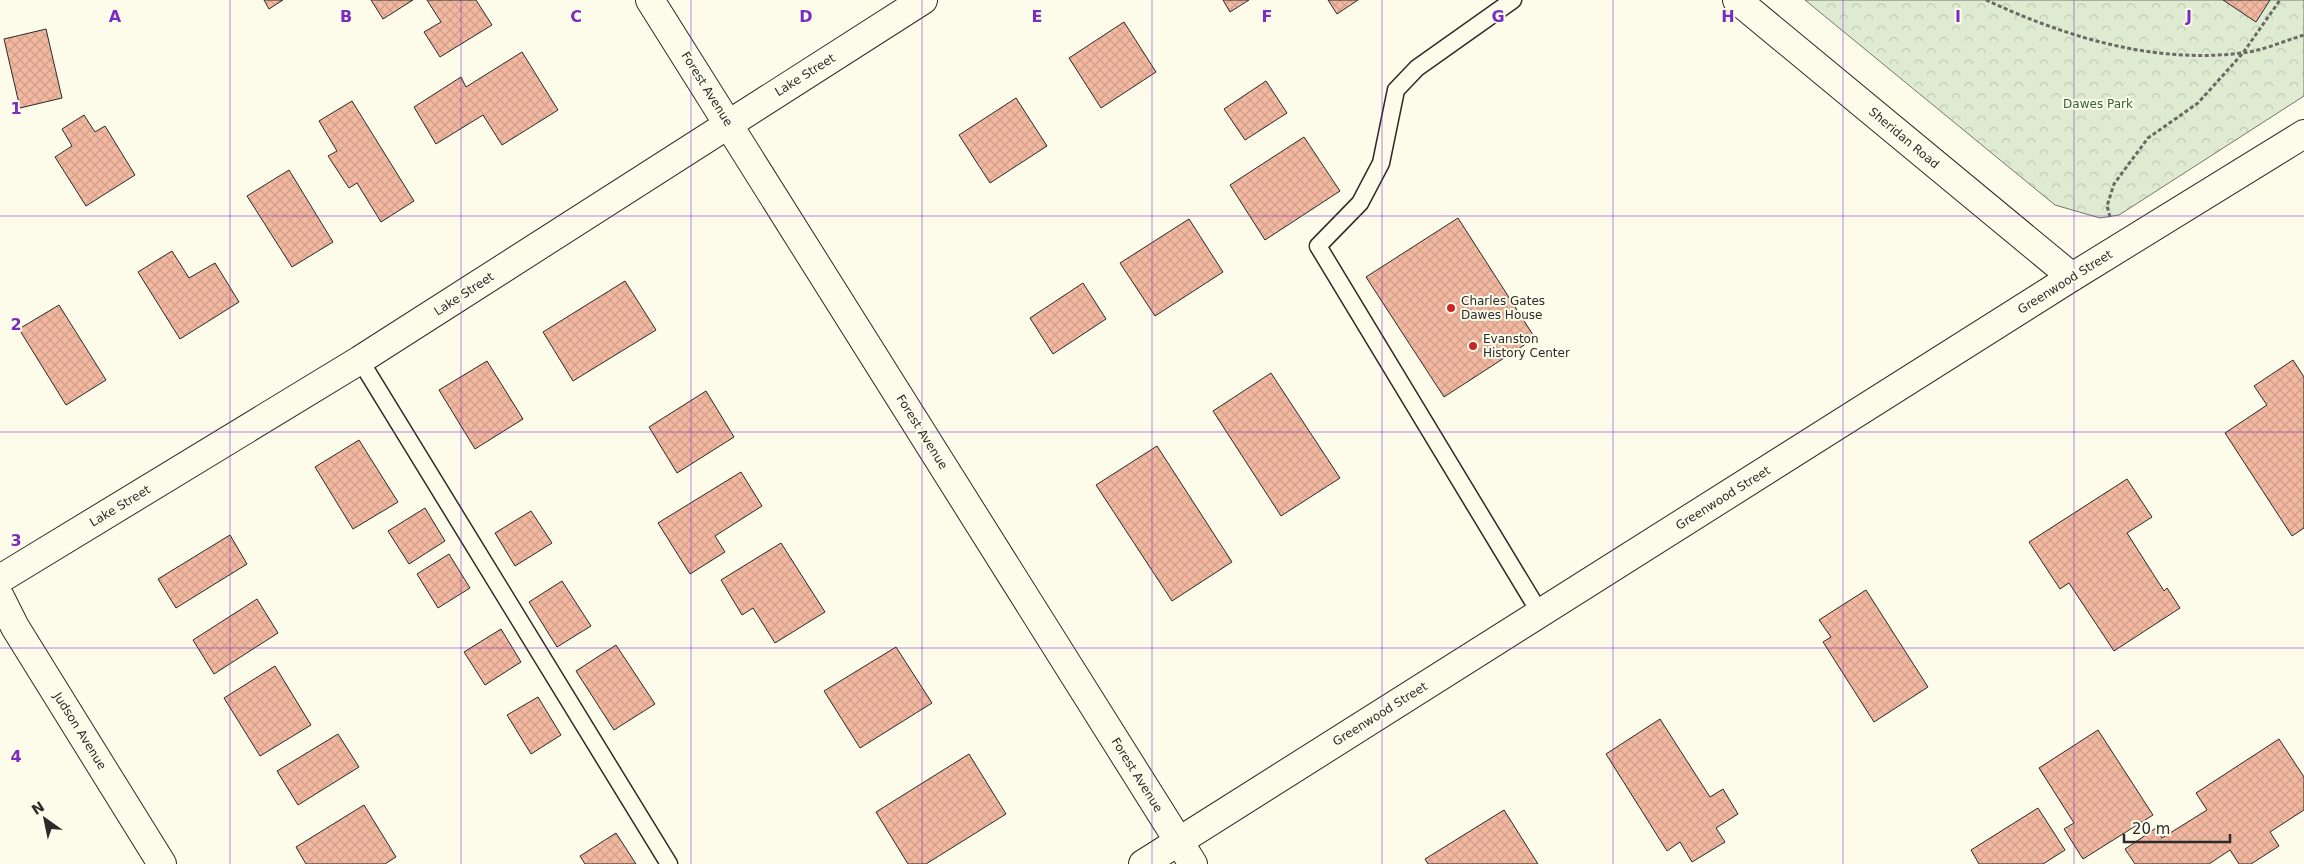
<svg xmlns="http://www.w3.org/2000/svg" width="2304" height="864" font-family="'DejaVu Sans',sans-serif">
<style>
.park{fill:url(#park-crowns);stroke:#74746e}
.building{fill:url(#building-cross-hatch);stroke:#2b2b2b}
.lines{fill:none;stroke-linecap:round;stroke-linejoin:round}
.lane-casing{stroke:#2b2b2b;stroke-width:19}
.street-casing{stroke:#2b2b2b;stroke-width:30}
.secondary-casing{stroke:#2b2b2b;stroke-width:30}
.path{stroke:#6a6964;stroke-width:3;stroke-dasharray:4 2.5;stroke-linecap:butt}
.lane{stroke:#fdfbea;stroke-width:16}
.street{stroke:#fdfbea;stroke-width:28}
.secondary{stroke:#fdfbea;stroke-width:28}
.grid{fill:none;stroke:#7b2cbf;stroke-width:1;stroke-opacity:0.55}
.poi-dot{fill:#c62828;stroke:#fdfbea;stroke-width:2}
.labels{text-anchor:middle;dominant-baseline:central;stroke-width:4;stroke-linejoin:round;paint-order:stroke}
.street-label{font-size:12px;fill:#2b2b2b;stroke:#fdfbea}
.park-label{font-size:12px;fill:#34623c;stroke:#fdfbea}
.poi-label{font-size:12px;fill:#2b2b2b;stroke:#fdfbea;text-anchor:start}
.grid-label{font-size:16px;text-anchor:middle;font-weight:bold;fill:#7b2cbf;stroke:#fdfbea;stroke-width:4;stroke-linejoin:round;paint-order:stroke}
</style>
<defs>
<pattern id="park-crowns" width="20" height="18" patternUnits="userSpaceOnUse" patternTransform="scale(1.25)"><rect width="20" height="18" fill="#deebd1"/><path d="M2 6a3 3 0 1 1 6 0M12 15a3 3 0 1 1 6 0" fill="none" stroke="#bfcab4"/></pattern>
<pattern id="building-cross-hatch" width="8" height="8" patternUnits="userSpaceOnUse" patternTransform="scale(1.25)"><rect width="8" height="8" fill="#f2b8a0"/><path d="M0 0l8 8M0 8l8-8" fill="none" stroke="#d09e8a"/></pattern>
</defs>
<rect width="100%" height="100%" fill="#fdfbea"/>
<path class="park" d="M1805,0H2304V96L2119,215L2100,218L2055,205Z"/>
<path class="building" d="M264,0H283L269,9Z
M371,0H413L383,19Z
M427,0H476L492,25L440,57L424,32L441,22Z
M1223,0H1249L1230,12Z
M1328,0H1358L1337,14Z
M2223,0H2270L2256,22Z
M1124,22L1156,72L1101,108L1069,58Z
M46,29L62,98L20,108L4,39Z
M522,52L558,110L502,145L483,115L436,144L414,107L461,77L466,87Z
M1266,81L1287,113L1245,140L1224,109Z
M1016,98L1047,146L990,183L959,135Z
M352,101L414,201L381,222L357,183L349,188L328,156L337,151L319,121Z
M84,115L95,132L105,126L135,175L86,206L55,157L72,146L62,129Z
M1304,137L1340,191L1265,240L1230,185Z
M289,170L333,242L292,267L247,196Z
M1458,218L1535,338L1444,397L1366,277Z
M1189,219L1223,272L1155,316L1120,263Z
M172,251L189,278L215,263L239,302L180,339L138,272Z
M625,281L656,330L573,381L543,332Z
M1083,283L1106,319L1053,354L1030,318Z
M59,305L106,380L66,405L19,329Z
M2293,360L2304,377V528L2292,536L2225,433L2267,405L2254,386Z
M487,361L523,419L475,449L439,390Z
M1271,373L1340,478L1281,516L1213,411Z
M706,391L734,437L677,473L649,427Z
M359,440L398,502L353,529L315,467Z
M1157,446L1232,562L1172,601L1096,485Z
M741,472L762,506L715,536L725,552L690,574L658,523Z
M2127,479L2152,517L2127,533L2164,591L2167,588L2180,608L2114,651L2069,583L2060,589L2029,542Z
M425,508L445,541L409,564L388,531Z
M531,511L552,543L515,566L495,533Z
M230,535L247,564L176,608L158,579Z
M781,543L825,612L775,643L753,608L742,615L721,580Z
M449,554L470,588L438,608L417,574Z
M562,581L591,626L557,647L529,602Z
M1866,590L1928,687L1874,722L1823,642L1831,637L1819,620Z
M257,599L278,633L214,674L193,640Z
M501,629L521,662L485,685L464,652Z
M616,645L655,704L614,730L576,671Z
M896,647L932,703L860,748L824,691Z
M275,666L311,725L260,756L224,698Z
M538,697L561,735L531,754L507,715Z
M1660,719L1710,797L1723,789L1738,814L1716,828L1725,842L1692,862L1680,842L1667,851L1606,754Z
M2098,730L2153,815L2083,859L2064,829L2074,823L2039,768Z
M338,734L359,767L298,805L277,771Z
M2279,739L2304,777V810L2270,832L2279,846L2251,864H2239L2230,850L2209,864H2135L2125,849L2156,828L2162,838L2207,810L2196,793Z
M969,754L1006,814L926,864H908L876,812Z
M364,805L396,857L385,864H306L296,847Z
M2038,808L2065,850L2043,864H1979L1971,850Z
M1504,810L1538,864H1428L1425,859Z
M616,833L636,864H585L580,856Z"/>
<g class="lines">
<g class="lane-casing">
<path id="lane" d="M1513,0L1417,68L1396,90L1381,163L1360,203L1318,246L1540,613
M360,360L669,864"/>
</g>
<g class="street-casing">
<path id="street" d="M1737,0L2072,277
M0,579L360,360L923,0
M0,597L15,627L162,864
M1143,864L2072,277L2304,134"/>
</g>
<g class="secondary-casing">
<path id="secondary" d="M650,0L1193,864"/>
</g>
<path class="path" d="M1986,0C2066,37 2153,64 2242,53C2262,51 2284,41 2304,35
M2110,217L2107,206L2114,184L2148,138L2198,103L2243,53L2280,0"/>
<use href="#lane" class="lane"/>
<use href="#street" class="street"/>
<use href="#secondary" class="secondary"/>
</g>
<path class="grid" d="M230,0V864M461,0V864M691,0V864M922,0V864M1152,0V864M1382,0V864M1613,0V864M1843,0V864M2074,0V864M0,216H2304M0,432H2304M0,648H2304"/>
<g class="poi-dot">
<circle cx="1451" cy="308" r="5"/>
<circle cx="1473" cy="346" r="5"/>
</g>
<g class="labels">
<g class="street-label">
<text transform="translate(805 75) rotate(-32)">Lake Street</text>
<text transform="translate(707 89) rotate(58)">Forest Avenue</text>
<text transform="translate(1904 138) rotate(40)">Sheridan Road</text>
<text transform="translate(2065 282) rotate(-32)">Greenwood Street</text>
<text transform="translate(464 294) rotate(-33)">Lake Street</text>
<text transform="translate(922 432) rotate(58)">Forest Avenue</text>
<text transform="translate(1723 498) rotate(-32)">Greenwood Street</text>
<text transform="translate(120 506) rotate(-31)">Lake Street</text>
<text transform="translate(1380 714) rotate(-32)">Greenwood Street</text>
<text transform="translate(80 731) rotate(58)">Judson Avenue</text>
<text transform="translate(1137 775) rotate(58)">Forest Avenue</text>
</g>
<g class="park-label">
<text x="2098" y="104">Dawes Park</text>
</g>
<g class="poi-label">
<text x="1461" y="301">Charles Gates<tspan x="1461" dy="14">Dawes House</tspan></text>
<text x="1483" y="339">Evanston<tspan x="1483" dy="14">History Center</tspan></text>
</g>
</g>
<g class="grid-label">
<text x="115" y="22">A</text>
<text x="346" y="22">B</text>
<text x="576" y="22">C</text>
<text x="806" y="22">D</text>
<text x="1037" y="22">E</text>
<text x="1267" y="22">F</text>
<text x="1498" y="22">G</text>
<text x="1728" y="22">H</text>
<text x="1958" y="22">I</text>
<text x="2189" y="22">J</text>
<text x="16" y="114">1</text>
<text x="16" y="330">2</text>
<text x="16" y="546">3</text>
<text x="16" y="762">4</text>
</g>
<g transform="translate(45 819) rotate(327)" stroke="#fdfbea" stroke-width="4" paint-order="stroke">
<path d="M0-4L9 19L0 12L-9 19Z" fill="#2b2b2b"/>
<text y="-8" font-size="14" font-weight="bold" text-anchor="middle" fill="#2b2b2b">N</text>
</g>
<path d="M2124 834v8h106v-8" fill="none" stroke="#2b2b2b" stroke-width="2.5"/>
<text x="2132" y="834" font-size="15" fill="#2b2b2b" stroke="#fdfbea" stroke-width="4" paint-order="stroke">20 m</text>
</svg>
